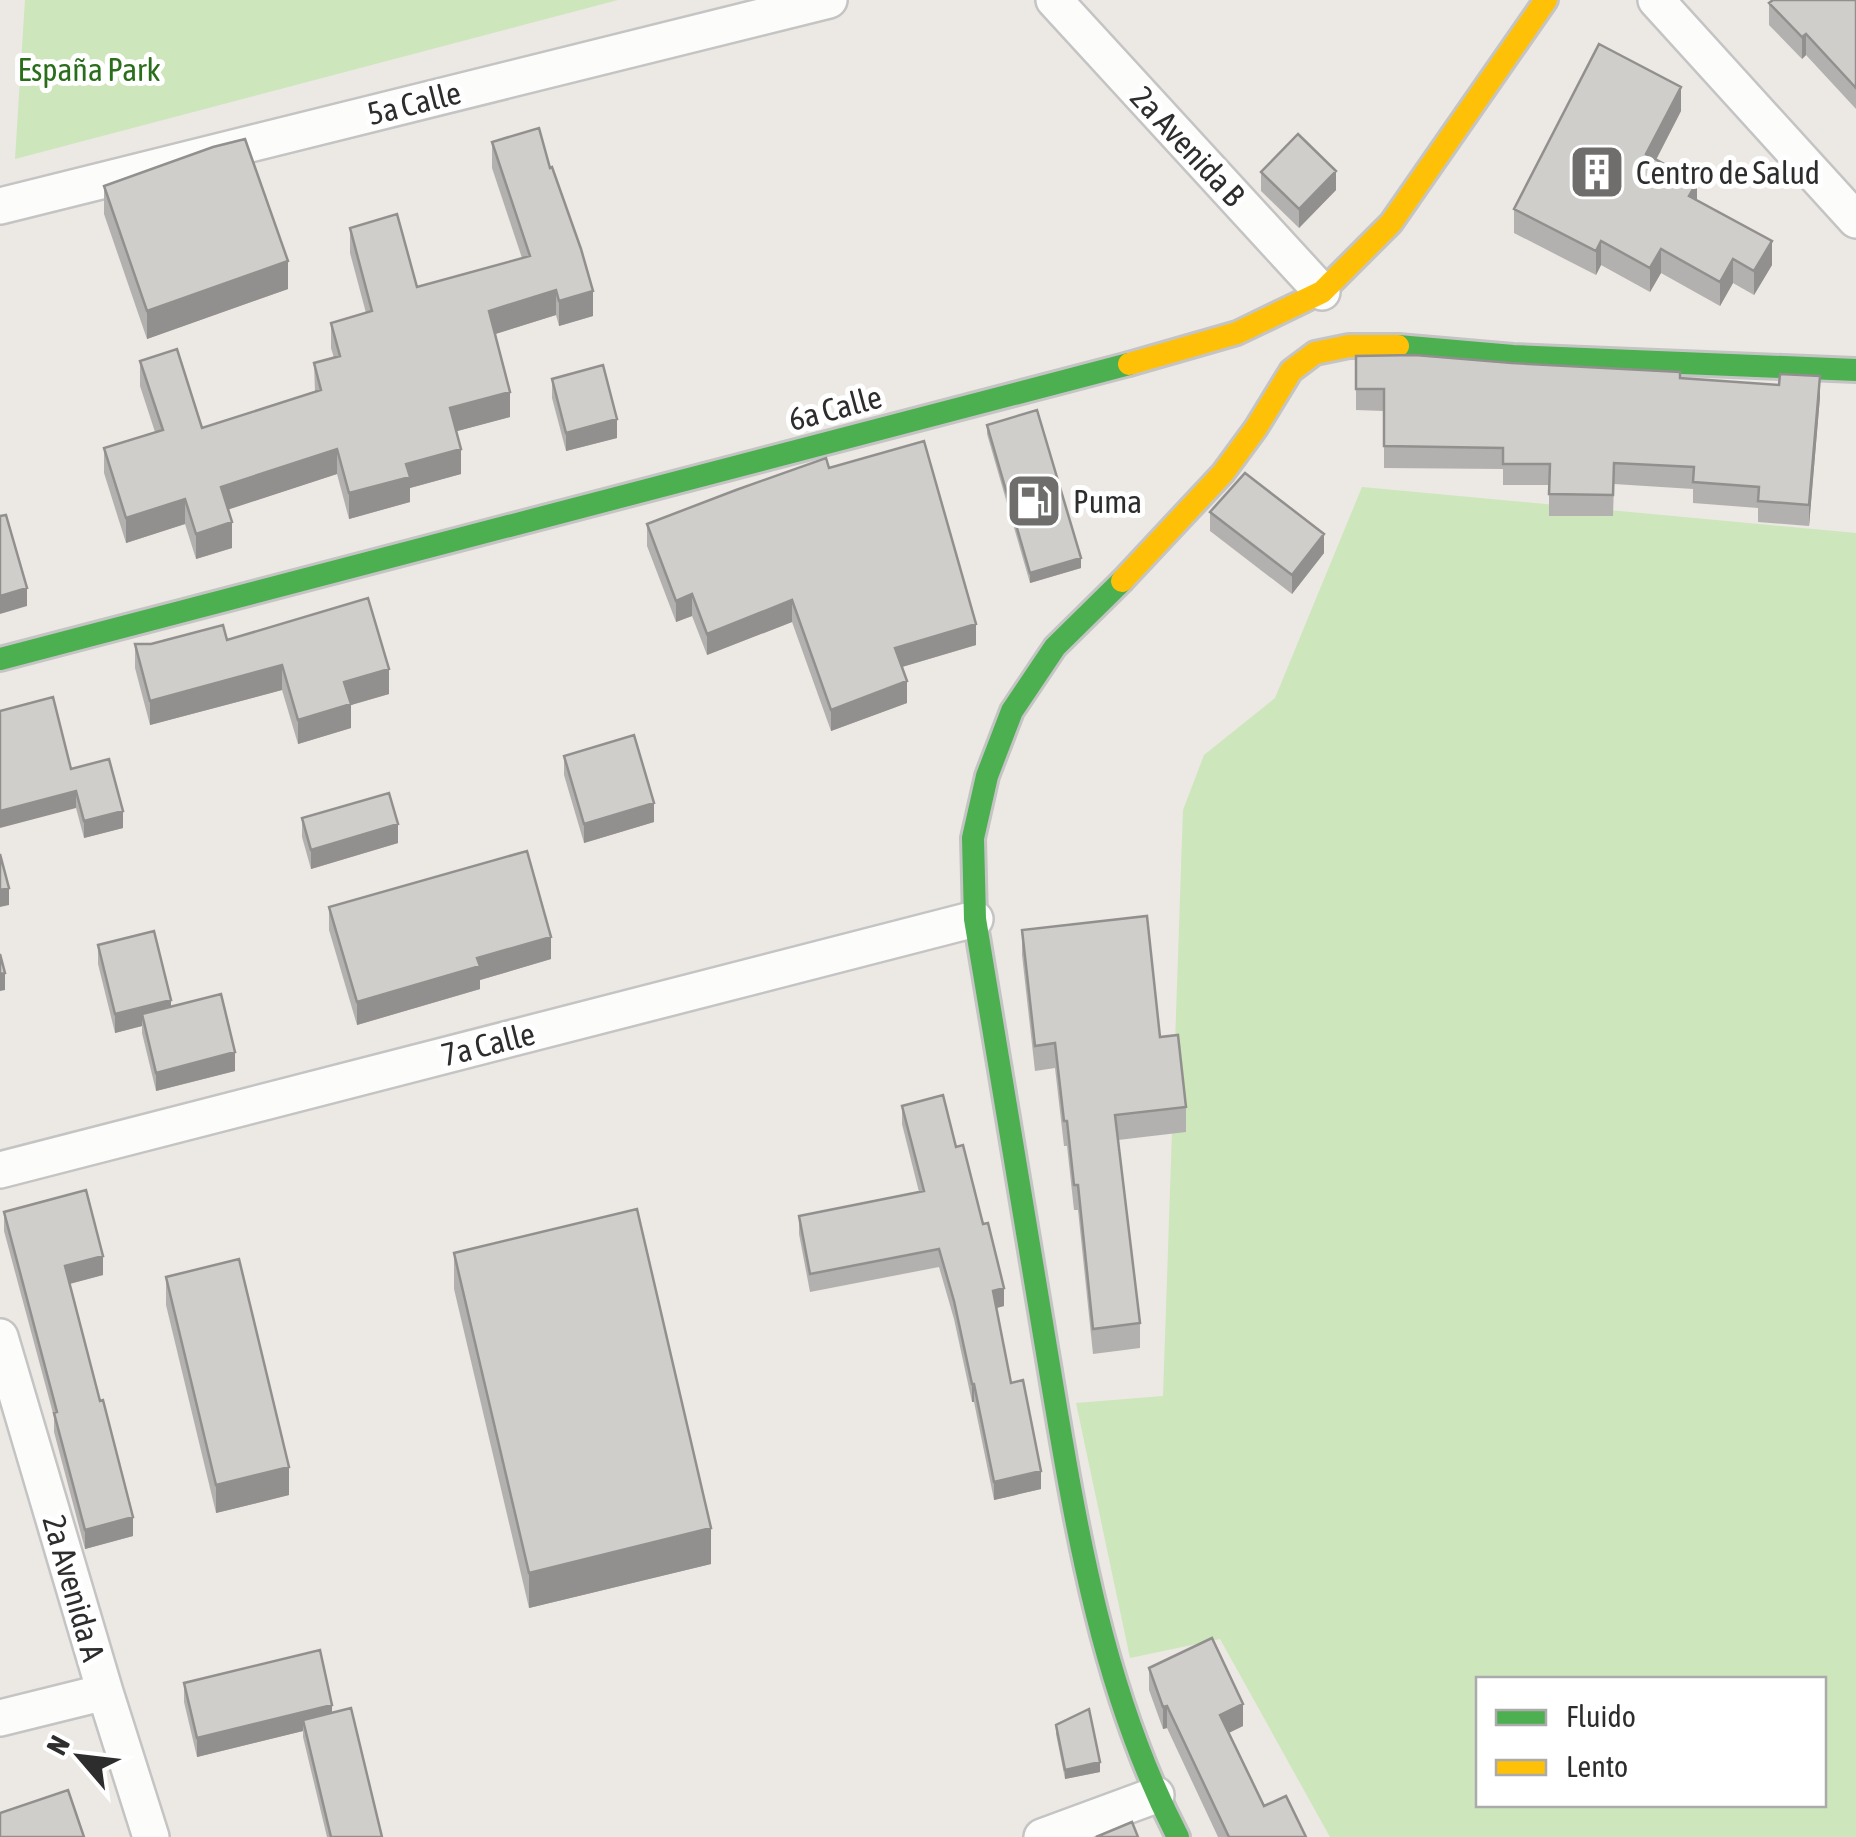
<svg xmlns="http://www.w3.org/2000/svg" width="1856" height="1837" font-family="'Asap Condensed',sans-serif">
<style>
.green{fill:#cde6bc;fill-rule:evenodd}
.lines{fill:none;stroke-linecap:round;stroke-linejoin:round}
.street-casing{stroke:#c5c4c4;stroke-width:40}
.fast-casing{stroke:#c5c4c4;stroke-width:28}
.slow-casing{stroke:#c5c4c4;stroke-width:28}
.street{stroke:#fcfcfb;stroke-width:35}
.fast{stroke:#4caf50;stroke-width:22}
.slow{stroke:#ffc107;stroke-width:22}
.wall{fill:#b3b1af}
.shaded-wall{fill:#92908e}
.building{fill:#d0cecb;stroke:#92908e;stroke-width:2.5}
.labels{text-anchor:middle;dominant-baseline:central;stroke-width:10;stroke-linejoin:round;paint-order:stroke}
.park-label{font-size:32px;fill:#2a6d1a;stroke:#fff}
.street-label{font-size:32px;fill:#2d2d2d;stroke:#fff}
.poi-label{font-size:32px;fill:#2d2d2d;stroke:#fff;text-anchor:start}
</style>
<rect width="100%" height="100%" fill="#ece8e4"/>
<path class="green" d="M25,0H618L15,159Z
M1362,487L1856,533V1837H1330L1220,1639L1130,1658L1076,1403L1163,1396L1183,810L1204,755L1275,698ZM1478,1680H1824V1804H1478Z"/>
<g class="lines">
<g class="street-casing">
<path id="street" d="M1054,0L1322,292
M1656,0L1856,220
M0,206L829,0
M0,1170L975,919
M0,1337L105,1692L151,1837
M0,1718L105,1692
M1042,1837L1156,1795"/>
</g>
<g class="fast-casing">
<path id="fast" d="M1398,346L1513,356L1856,370
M1122,581L1055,647L1012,711L987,776L973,838L975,919C999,1062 1022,1204 1046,1347C1074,1514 1099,1685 1178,1837
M0,659L1129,364"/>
</g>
<g class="slow-casing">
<path id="slow" d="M1129,364L1237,333L1322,292L1391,223L1546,0
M1122,581L1223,473L1256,428L1291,371L1315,353L1349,346H1398"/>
</g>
<use href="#street" class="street"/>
<use href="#fast" class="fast"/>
<use href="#slow" class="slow"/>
</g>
<path class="wall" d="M1856,0V109L1806,55L1802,59L1769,25V3Z
M1681,111L1656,160L1697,200L1772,265L1754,295L1733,283L1720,306L1661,273L1650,292L1601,265L1596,275L1514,233V209Z
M492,142L593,316L559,326L556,315L495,334L510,417L457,431L461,474L410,488V502L349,519L337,474L228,509L232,548L196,559L185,524L126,543L104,473V448L155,432L140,386V361L202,428L315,392L314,363L334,358L331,348V323L366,313L350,253V228L417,287L522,258L492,168Z
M1261,172L1336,190L1299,228L1261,191Z
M104,186L288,289L147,339L104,214Z
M1356,356L1680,378L1820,397L1809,526L1758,522V508L1693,503V489L1614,484L1613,516H1549V485H1503V469L1384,468V411L1356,410Z
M552,379L617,438L566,451L552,398Z
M987,425L1081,568L1030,583L987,434Z
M829,468L976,645L902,667L907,703L831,731L792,622L707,655L692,616L676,622L647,546V524Z
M1210,512L1324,553L1292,594L1210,531Z
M227,640L389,694L351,705V728L298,744L282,690L150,725L135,668V644Z
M564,756L654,822L584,843L564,775Z
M71,769L123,828L84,838L76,808Z
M302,818L398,843L311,869L302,837Z
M329,907L551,959L480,980V989L357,1025L329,930Z
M1022,930L1160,1037L1186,1107V1132L1118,1140L1140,1323V1348L1093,1354L1078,1210H1074L1067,1146H1064L1055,1068L1035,1071L1022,955Z
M98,945L171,1006L235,1071L156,1091L142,1033V1026L115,1033L98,964Z
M902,1106L956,1147L1004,1306L996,1308L1011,1383L1041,1489L994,1500L974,1402H972L954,1319L939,1267L810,1292L799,1234V1216L919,1192L902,1124Z
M4,1212L103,1275L70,1284L133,1536L85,1549L54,1432V1417L4,1231Z
M454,1253L711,1564L529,1608L454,1289Z
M166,1277L289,1495L216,1513L166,1305Z
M1149,1668L1243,1726L1229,1733L1264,1806L1306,1837H1218L1167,1728L1163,1729L1149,1690Z
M184,1683L332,1713L382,1837H327L303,1737V1731L197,1757L184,1702Z
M1056,1725L1100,1772L1065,1779L1056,1734Z"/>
<path class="shaded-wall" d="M1806,34V55L1802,59V37Z
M1681,87V111L1646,179V154Z
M1336,171V190L1299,228V209Z
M1697,182V207L1689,196Z
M1601,241V265L1596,275V251Z
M1772,241V265L1754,295V271Z
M1661,249V273L1650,292V268Z
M1733,259V283L1720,306V282Z
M288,261V289L147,339V311Z
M556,290V315L489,336V311Z
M593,291V316L559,326V301Z
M1820,376V397L1809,526V505Z
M510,392V417L450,433V408Z
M617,419V438L566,451V433Z
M337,449V474L221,512V487Z
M461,449V474L410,488V502L349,519V493L406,464Z
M185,499V524L126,543V518Z
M232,522V548L196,559V534Z
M1324,534V553L1292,594V575Z
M1081,558V568L1030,583V573Z
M27,588V606L0,614V596Z
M692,594V616L676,622V601Z
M792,600V622L707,655V634Z
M976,624V645L895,669V648Z
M282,665V690L150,725V701Z
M389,669V694L351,705V728L298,744V720L344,682Z
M907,681V703L831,731V710Z
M76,791V808L0,828V811Z
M654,803V822L584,843V824Z
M123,811V828L84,838V821Z
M398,824V843L311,869V850Z
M9,888V905L0,907V890Z
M551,937V959L480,980V989L357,1025V1002L477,958Z
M5,973V990L0,991V974Z
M171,1000V1019L142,1014V1026L115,1033V1014Z
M235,1052V1071L156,1091V1073Z
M103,1256V1275L65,1285V1266Z
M1004,1288V1306L993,1309V1291Z
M972,1384H974V1402H972Z
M289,1467V1495L216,1513V1485Z
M1041,1471V1489L994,1500V1482Z
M133,1517V1536L85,1549V1530Z
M711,1528V1564L529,1608V1573Z
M1243,1704V1726L1220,1737V1715Z
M332,1705V1724L303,1720V1731L197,1757V1738Z
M1167,1706V1728L1163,1729V1707Z
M1100,1762V1772L1065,1779V1770Z"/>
<path class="building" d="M1773,0H1856V88L1806,34L1802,37L1769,3Z
M1599,44L1681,87L1646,154L1697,182L1689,196L1772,241L1754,271L1733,259L1720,282L1661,249L1650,268L1601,241L1596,251L1514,209Z
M539,128L550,168L552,167L581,249L593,291L559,301L556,290L489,311L510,392L450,408L461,449L406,464L410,477L349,493L337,449L221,487L232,522L196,534L185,499L126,518L104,448L163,430L140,361L177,349L202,428L321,390L314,363L340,356L331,323L372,311L350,228L397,214L417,287L530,256L492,142Z
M1298,134L1336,171L1299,209L1261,172Z
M245,139L288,261L147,311L104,186L213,147Z
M1415,355L1512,363L1680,372V378L1779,385L1780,374L1820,376L1809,505L1758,501L1759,487L1693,482L1694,467L1614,463L1613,495L1549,494L1550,464H1503V448L1384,446V389H1356V356Z
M603,365L617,419L566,433L552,379Z
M1037,410L1081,558L1030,573L987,425Z
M924,441L976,624L895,648L907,681L831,710L792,600L707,634L692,594L676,601L647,524L736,490L826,458L829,468Z
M1245,473L1324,534L1292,575L1210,512Z
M6,515L27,588L0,596V516Z
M368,598L389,669L344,682L351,704L298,720L282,665L150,701L135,644H151L223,625L227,640Z
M53,697L71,769L109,759L123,811L84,821L76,791L0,811V711Z
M634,735L654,803L584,824L564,756Z
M389,793L398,824L311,850L302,818Z
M527,851L551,937L477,958L480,966L357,1002L329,907Z
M0,854L9,888L0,890Z
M1147,916L1160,1037L1178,1035L1186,1107L1115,1115L1140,1323L1093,1329L1078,1185H1074L1067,1121H1064L1055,1043L1035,1046L1022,930Z
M154,931L171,1000L115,1014L98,945Z
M0,954L5,973L0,974Z
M221,994L235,1052L156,1073L142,1014Z
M943,1095L956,1147L963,1145L983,1224L988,1223L1004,1288L993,1291L1011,1383L1023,1380L1041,1471L994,1482L974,1384H972L954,1301L939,1249L810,1274L799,1216L924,1191L902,1106Z
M86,1190L103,1256L65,1266L100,1401L103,1400L133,1517L85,1530L54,1413L57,1412L4,1212Z
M637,1209L711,1528L529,1573L454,1253Z
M239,1259L289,1467L216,1485L166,1277Z
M1212,1638L1243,1704L1220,1715L1264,1806L1286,1796L1306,1837H1229L1167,1706L1163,1707L1149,1668Z
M320,1650L332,1705L197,1738L184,1683Z
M351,1708L382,1837H331L303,1720Z
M1089,1709L1100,1762L1065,1770L1056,1725Z
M68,1790L84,1837H0V1813Z
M1132,1822L1138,1837H1096Z"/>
<defs>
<g id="building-square" transform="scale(2.875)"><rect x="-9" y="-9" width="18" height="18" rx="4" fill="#706e6d" stroke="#fff"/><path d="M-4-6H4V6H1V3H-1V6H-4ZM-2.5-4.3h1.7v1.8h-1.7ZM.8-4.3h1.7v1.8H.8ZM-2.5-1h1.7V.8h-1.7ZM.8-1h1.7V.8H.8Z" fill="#fff"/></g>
<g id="fuel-square" transform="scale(2.875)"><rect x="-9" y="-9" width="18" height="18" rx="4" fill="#706e6d" stroke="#fff"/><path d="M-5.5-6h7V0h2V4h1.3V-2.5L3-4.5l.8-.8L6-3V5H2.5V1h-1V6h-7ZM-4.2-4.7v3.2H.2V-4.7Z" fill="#fff"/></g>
</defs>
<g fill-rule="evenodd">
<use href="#building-square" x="1597" y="172"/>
<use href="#fuel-square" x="1034" y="501"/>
</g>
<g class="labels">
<g class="park-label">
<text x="89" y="69">España Park</text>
</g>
<g class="street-label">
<text transform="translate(414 103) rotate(-14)">5a Calle</text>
<text transform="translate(1188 146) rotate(47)">2a Avenida B</text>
<text transform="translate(835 408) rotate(-15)">6a Calle</text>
<text transform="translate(488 1044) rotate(-14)">7a Calle</text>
<text transform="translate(74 1588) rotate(74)">2a Avenida A</text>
</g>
<g class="poi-label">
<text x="1636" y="172">Centro de Salud</text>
<text x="1073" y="501">Puma</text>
</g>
</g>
<rect x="1476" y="1677" width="350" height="130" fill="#ffffff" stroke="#ababab" stroke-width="2.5"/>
<rect x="1496" y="1710" width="50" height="15" fill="#4caf50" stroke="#ababab" stroke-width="2.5"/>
<text x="1566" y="1727" font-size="30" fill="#2d2d2d">Fluido</text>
<rect x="1496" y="1760" width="50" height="15" fill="#ffc107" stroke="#ababab" stroke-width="2.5"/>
<text x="1566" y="1777" font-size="30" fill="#2d2d2d">Lento</text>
<g transform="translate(80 1757) rotate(298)" stroke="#ffffff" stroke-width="8" paint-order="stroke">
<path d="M0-8L18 38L0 25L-18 38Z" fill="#2d2d2d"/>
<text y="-15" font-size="28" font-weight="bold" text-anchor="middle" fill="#2d2d2d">N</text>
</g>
</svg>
